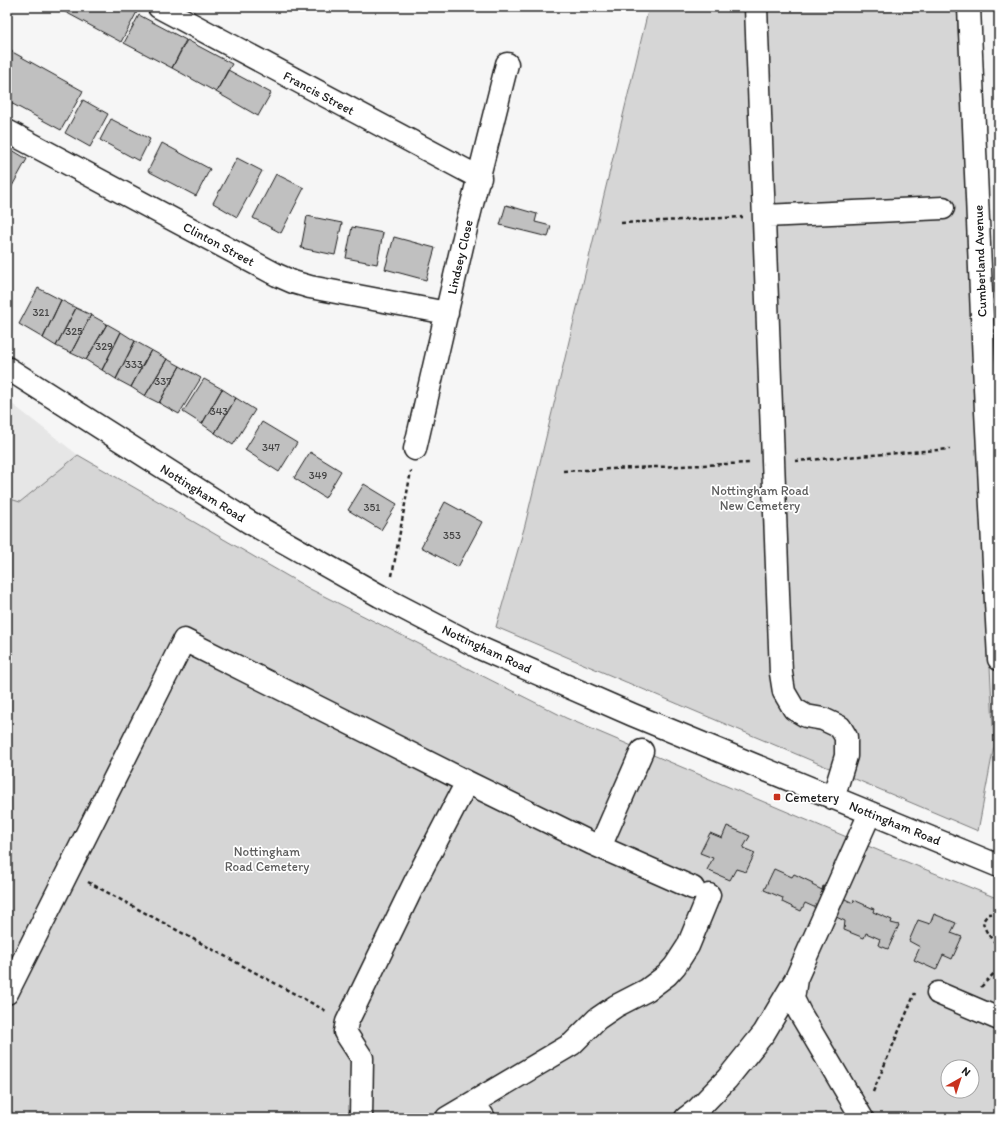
<svg xmlns="http://www.w3.org/2000/svg" width="1006" height="1125" font-family="Itim,sans-serif">
<style>
.built{fill:#e6e6e6}
.green{fill:#d6d6d6;stroke:#797979;fill-rule:evenodd}
.building{fill:#c0c0c0;stroke:#1c1c1c}
.lines{fill:none;stroke-linecap:round;stroke-linejoin:round}
.minor-casing{stroke:#1c1c1c;stroke-width:25}
.path{stroke:#1c1c1c;stroke-width:2.5;stroke-dasharray:4 3;stroke-linecap:butt}
.minor{stroke:#fff;stroke-width:22}
.poi-dot{fill:#c8321e;stroke:#fff;stroke-width:1.5}
.labels{text-anchor:middle;dominant-baseline:central;stroke-width:3.5;stroke-linejoin:round;paint-order:stroke}
.number-label{font-size:11px;fill:#454545}
.street-label{font-size:13px;fill:#1c1c1c;stroke:#fff}
.park-label{font-size:13px;fill:#5d5d5d;stroke:#fff}
.poi-label{font-size:13px;fill:#1c1c1c;stroke:#fff;text-anchor:start}
</style>
<rect width="100%" height="100%" fill="#f6f6f6"/>
<filter id="ink" filterUnits="userSpaceOnUse"><feTurbulence type="fractalNoise" baseFrequency=".025" numOctaves="2"/><feDisplacementMap in="SourceGraphic" scale="8" xChannelSelector="R" yChannelSelector="G"/><feConvolveMatrix kernelMatrix="1 2 1 2 8 2 1 2 1" color-interpolation-filters="sRGB"/></filter>
<g filter="url(#ink)">
<path class="built" d="M7,400L78,455L20,502L7,498Z"/>
<path class="green" d="M649,7H957L994,746L978,831L496,627L525,525Z
M78,455L310,589L566,718L882,852L999,899V1118H7V498L20,502ZM948,1067H972V1091H948Z"/>
<path class="building" d="M56,7H137L139,8L121,42Z
M139,15L186,40L172,68L124,43Z
M187,40L232,64L216,92L172,68Z
M7,49L83,91L61,130L7,101Z
M228,70L271,93L258,116L216,92Z
M83,100L108,114L90,147L65,133Z
M111,119L150,139L139,161L100,140Z
M162,143L210,169L196,196L148,171Z
M7,147L27,159L11,188L7,186Z
M237,158L262,171L237,217L213,203Z
M276,174L304,188L281,233L253,218Z
M506,205L537,214L535,222L551,226L548,237L500,225Z
M307,216L342,223L335,255L301,248Z
M352,227L383,233L377,264L346,258Z
M394,237L435,248L426,280L385,269Z
M38,288L61,300L43,338L19,324Z
M61,300L76,308L56,346L43,338Z
M76,308L91,315L71,353L56,346Z
M91,315L107,324L86,360L71,353Z
M107,324L121,332L102,370L86,360Z
M121,332L135,341L116,379L102,370Z
M135,341L151,350L131,387L116,379Z
M151,350L167,359L145,396L131,387Z
M167,359L180,366L159,403L145,396Z
M180,366L201,378L179,414L159,403Z
M204,379L222,389L202,424L183,412Z
M222,389L236,398L215,433L202,424Z
M236,398L255,410L233,445L215,433Z
M262,422L297,443L279,472L245,450Z
M310,452L341,471L325,498L294,478Z
M364,484L397,504L381,530L348,510Z
M445,502L482,522L458,567L421,547Z
M727,826L750,836L743,848L755,853L746,872L736,869L730,880L707,870L713,858L700,853L710,833L722,838Z
M774,869L792,877L794,874L813,883L812,885L822,890L823,886L844,895L843,898L853,903L854,900L874,909L873,912L892,920L891,923L899,925L888,949L878,945L880,939L866,933L864,938L844,930L845,921L805,903L801,911L782,902L783,898L764,890Z
M934,914L956,923L951,933L962,937L952,959L943,955L936,970L914,960L920,947L909,941L918,920L930,924Z"/>
<g class="lines">
<g class="minor-casing">
<path id="minor" d="M159,7L480,178
M756,7L781,673L784,692L794,709L806,716L823,719L840,727L846,737V756L833,798
M969,7L986,411L999,659
M7,131L277,275L293,282L310,287L447,313
M764,216L943,208
M7,368L249,522L380,596L482,649L633,715L999,866
M415,449L468,220L507,64
M600,847L642,751
M796,979L793,999L800,1013L862,1118
M7,993L184,640L467,782
M938,993L999,1019
M474,1102L484,1118
M361,1118L362,1058L345,1032L347,1022L415,882L467,782L591,843L693,888
M447,1118L572,1044L597,1019L616,1006L647,990L667,975L675,966L688,946L709,895
M686,1118L698,1109L727,1079L764,1033L796,979L870,813"/>
</g>
<path class="path" d="M621,223L743,217
M795,461L950,449
M563,471L750,463
M392,576L411,471
M88,882L328,1012
M999,913L988,914L983,921C984,931 992,940 999,946
M981,987L999,968
M873,1092L915,993"/>
<use href="#minor" class="minor"/>
</g>
</g>
<rect class="poi-dot" x="773" y="793" width="8" height="8" rx="2"/>
<g class="labels">
<g class="number-label">
<text x="41" y="312">321</text>
<text x="74" y="331">325</text>
<text x="104" y="346">329</text>
<text x="134" y="364">333</text>
<text x="163" y="381">337</text>
<text x="219" y="411">343</text>
<text x="271" y="447">347</text>
<text x="318" y="475">349</text>
<text x="372" y="507">351</text>
<text x="452" y="535">353</text>
</g>
<g class="street-label">
<text transform="translate(319 93) rotate(28)">Francis Street</text>
<text transform="translate(219 244) rotate(28)">Clinton Street</text>
<text transform="translate(460 257) rotate(-77)">Lindsey Close</text>
<text transform="translate(980 261) rotate(-92)">Cumberland Avenue</text>
<text transform="translate(203 493) rotate(32)">Nottingham Road</text>
<text transform="translate(487 649) rotate(25)">Nottingham Road</text>
<text transform="translate(895 823) rotate(22)">Nottingham Road</text>
</g>
<g class="park-label">
<text x="760" y="490">Nottingham Road<tspan x="760" dy="15">New Cemetery</tspan></text>
<text x="267" y="851">Nottingham<tspan x="267" dy="15">Road Cemetery</tspan></text>
</g>
<g class="poi-label">
<text x="785" y="797">Cemetery</text>
</g>
</g>
<rect width="1006" height="1125" fill="none" stroke="#fff" stroke-width="24"/>
<rect x="12" y="12" width="982" height="1101" fill="none" stroke="#1c1c1c" stroke-width="1.5" filter="url(#ink)"/>
<g transform="translate(960 1079) rotate(39)"><circle r="19" fill="#ffffff" stroke="#a4a4a4"/>
<path d="M0-3L7 15L0 10L-7 15Z" fill="#c8321e"/>
<text y="-6" font-size="11" font-weight="bold" text-anchor="middle" fill="#1c1c1c">N</text>
</g>
</svg>
